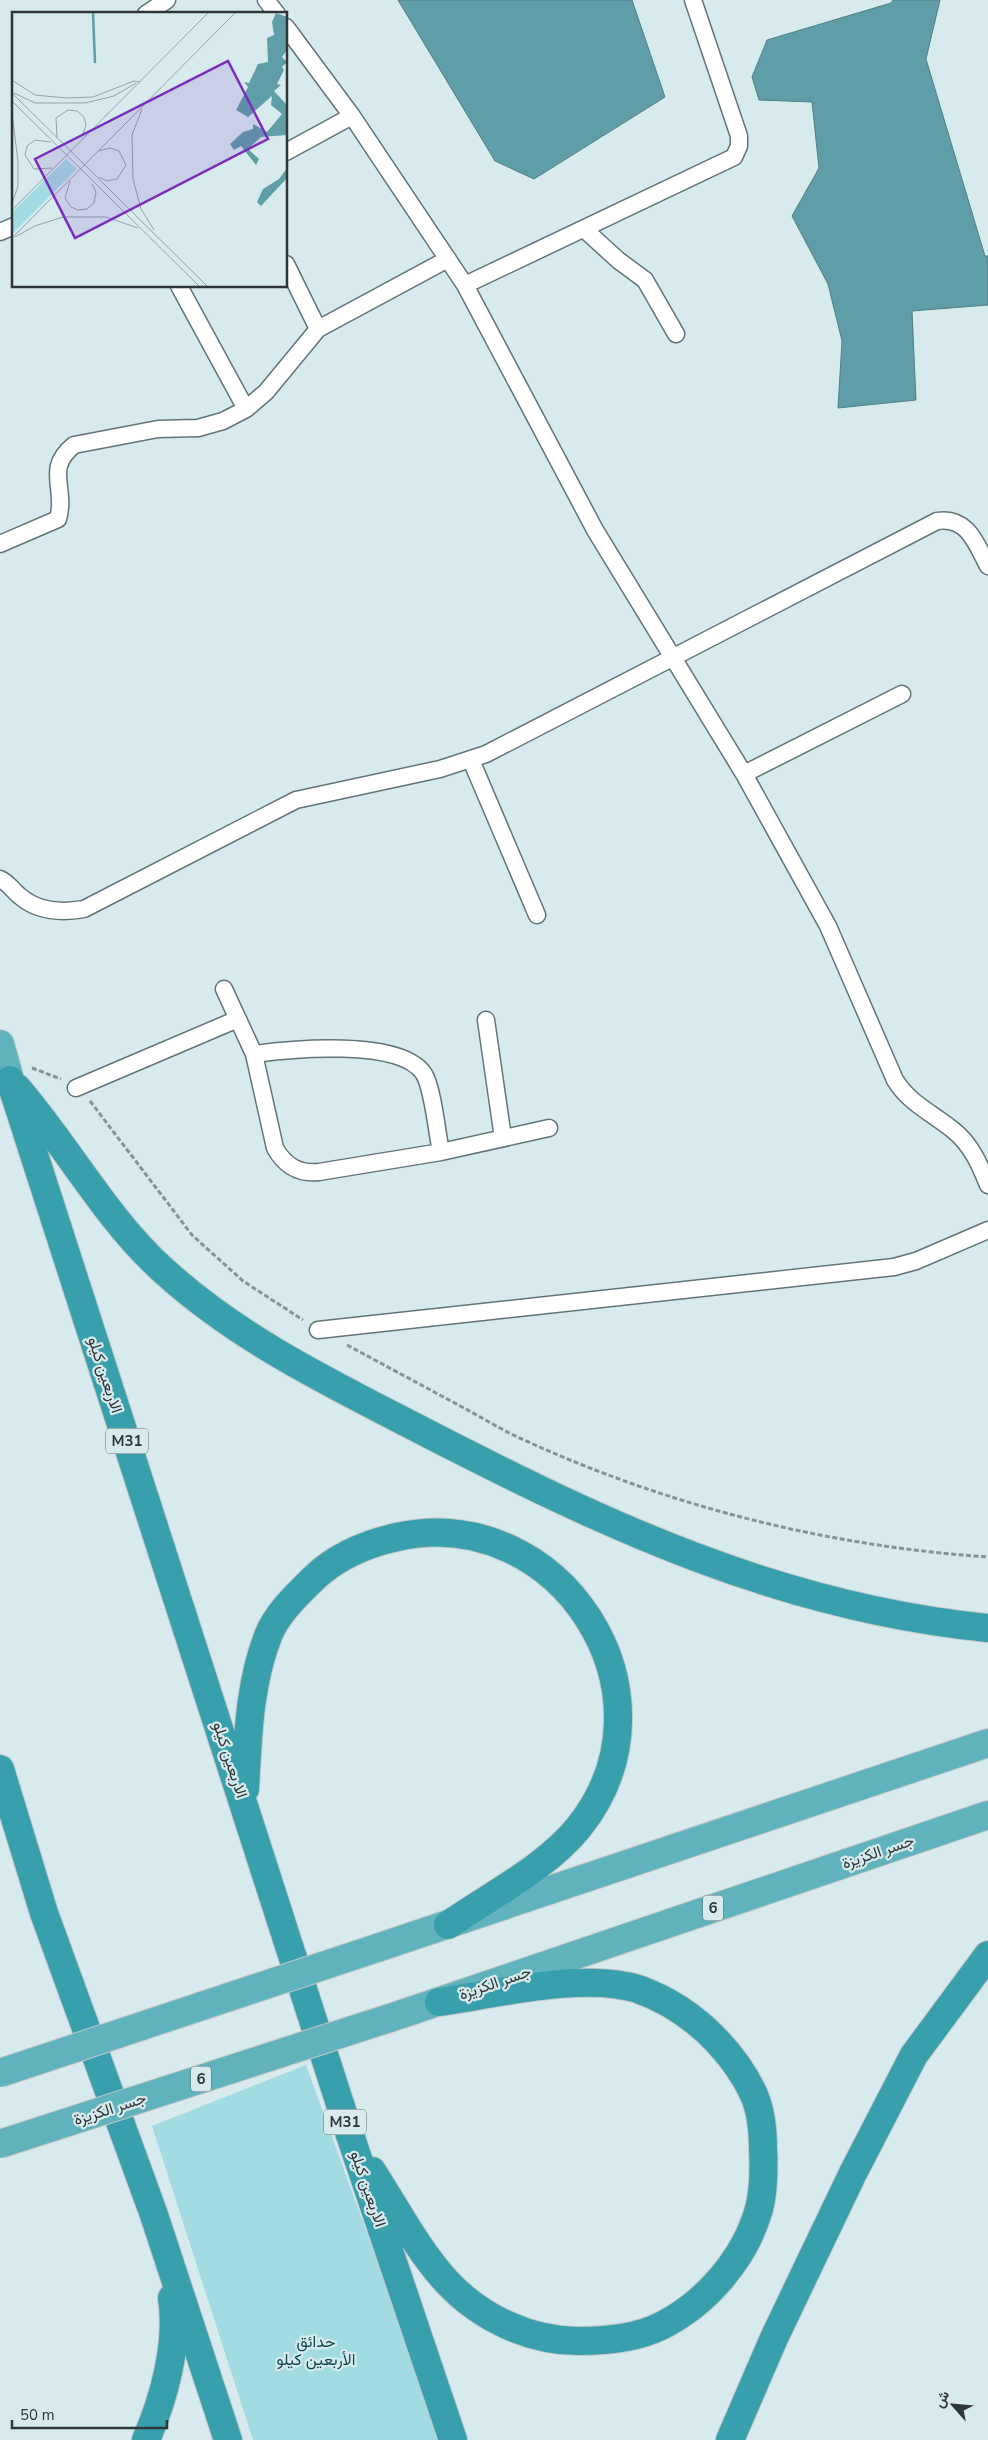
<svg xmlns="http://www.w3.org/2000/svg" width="988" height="2440" font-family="'Nunito Sans',Vazirmatn,sans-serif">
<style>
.green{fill:#a3dbe3}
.water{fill:#5f9ea7;stroke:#507f85}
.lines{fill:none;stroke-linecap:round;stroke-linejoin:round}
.minor-casing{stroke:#627477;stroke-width:19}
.trunk-casing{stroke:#c4c7c7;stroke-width:30}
.motorway-casing{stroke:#c4c7c7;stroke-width:30}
.path{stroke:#859496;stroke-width:3;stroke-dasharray:5 2.5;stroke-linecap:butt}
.minor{stroke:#fff;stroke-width:16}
.trunk{stroke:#60b2bc;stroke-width:28}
.motorway{stroke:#389fac;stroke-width:28}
.trunk-bridge-casing{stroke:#c4c7c7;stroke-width:30;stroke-linecap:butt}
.trunk-bridge{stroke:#60b2bc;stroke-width:28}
.labels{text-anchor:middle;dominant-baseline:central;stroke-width:4.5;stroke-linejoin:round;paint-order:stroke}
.shield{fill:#d7ebee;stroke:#616c6e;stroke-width:1}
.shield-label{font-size:15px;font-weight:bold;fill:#2e3637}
.street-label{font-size:16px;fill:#2e3637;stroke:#d7ebee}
.park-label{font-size:16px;fill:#0e484f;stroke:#d7ebee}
.inset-river{fill:none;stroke:#5f9ea7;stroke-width:2.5}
.inset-road{fill:none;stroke:#93a3a5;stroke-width:1}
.view{fill:#7b2cbf;fill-opacity:0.15;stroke:#7b2cbf;stroke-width:2.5}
.inset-edge{fill:none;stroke:#2e3637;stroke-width:2.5}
</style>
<rect width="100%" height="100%" fill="#d7ebee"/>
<path class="green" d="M306,2065L405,2338L438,2440H253L152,2126Z"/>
<path class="water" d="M398,0H632L665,97L534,179L495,161Z
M893,0H940L926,59L985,256H988V305L912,311L916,400L838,408L842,341L828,284L792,216L819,168L812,102L759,100L752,77L767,40L891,3Z"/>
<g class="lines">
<g class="minor-casing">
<path id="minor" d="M266,0L277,14
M146,14L167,0
M286,27L352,116L465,285L595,530L744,774L828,926L895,1080C909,1103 932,1113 953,1130C971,1144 980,1165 988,1185
M286,152L352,116
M584,229L618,260L645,280L676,334
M0,232L14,226
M286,264L318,329
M465,285L734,157L739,146V136L693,0
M179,286L246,409
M0,544L58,519C67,488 44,469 74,445L158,429L198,428L223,421L246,409L266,392L318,329L448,259
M471,760L537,915
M744,774L902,694
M0,879C9,883 13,891 21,897C39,912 61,913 84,909L296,800L440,769L486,754L937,521C967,516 976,543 988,566
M224,989L254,1054L275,1148C285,1166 299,1174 319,1172L441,1152L549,1128
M486,1020L503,1138
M254,1054C290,1049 401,1038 424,1074C433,1089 437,1133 441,1152
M76,1088L238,1019
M318,1330L894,1267L916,1261L988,1230"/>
</g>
<g class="trunk-casing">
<path id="trunk" d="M0,1044L10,1080
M377,1948L988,1743
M402,2014L988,1815"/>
</g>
<g class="motorway-casing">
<path id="motorway" d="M10,1080L350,2135L453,2440
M17,1088C68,1147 106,1219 164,1271C239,1339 328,1382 417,1428C603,1524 777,1607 988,1628
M0,1769L44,1913L154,2215L228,2440
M245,1789C248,1737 249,1685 268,1636C277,1613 297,1595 314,1578C337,1556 365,1544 397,1537C559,1501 685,1694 579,1827C547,1867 490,1896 448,1925
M372,2171C396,2208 418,2251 448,2283C481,2318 530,2341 578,2341C605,2341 637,2338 661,2326C707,2303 745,2258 759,2209C764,2190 764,2169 763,2149C763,2132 761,2111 754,2095C745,2075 732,2057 717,2041C695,2018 669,2000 638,1989C584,1972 496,1994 439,2002
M146,2440C164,2398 179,2344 172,2298
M730,2440L774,2338L853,2173L914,2055L988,1955"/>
</g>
<path class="path" d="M32,1068L61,1079
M90,1101L192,1235L243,1281L303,1320
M347,1345C386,1366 425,1387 464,1408C484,1419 504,1431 524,1440C671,1507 827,1546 988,1557"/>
<use href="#minor" class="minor"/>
<use href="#trunk" class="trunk"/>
<use href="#motorway" class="motorway"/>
<g class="trunk-bridge-casing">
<path id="trunk-bridge" d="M0,2073L377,1948
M0,2144L402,2014"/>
</g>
<use href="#trunk-bridge" class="trunk-bridge"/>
</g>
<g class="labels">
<g class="shield">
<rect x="106" y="1428.5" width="42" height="25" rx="4"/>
<rect x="703" y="1895.5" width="20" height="25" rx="4"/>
<rect x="191" y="2066.5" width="20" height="25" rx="4"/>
<rect x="324" y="2109.5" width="42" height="25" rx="4"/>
</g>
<g class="shield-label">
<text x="127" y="1441">M31</text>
<text x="713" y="1908">6</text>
<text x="201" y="2079">6</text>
<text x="345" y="2122">M31</text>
</g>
<g class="street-label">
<text transform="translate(105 1375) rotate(72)">الاربعين كيلو</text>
<text transform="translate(230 1760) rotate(72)">الاربعين كيلو</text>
<text transform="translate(878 1852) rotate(-19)">جسر الكزيزة</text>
<text transform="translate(495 1983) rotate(-19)">جسر الكزيزة</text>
<text transform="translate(110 2109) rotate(-18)">جسر الكزيزة</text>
<text transform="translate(368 2189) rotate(71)">الاربعين كيلو</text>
</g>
<g class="park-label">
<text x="316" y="2342">حدائق<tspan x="316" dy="18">الأربعين كيلو</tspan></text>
</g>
</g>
<g transform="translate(12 12)">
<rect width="275" height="275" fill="#d7ebee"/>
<path d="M54,147L65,157L0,222V200Z" fill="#a3dbe3"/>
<path d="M264,1L275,5V38L270,45L275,50L270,55L272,58L265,72L269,73L262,79L275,93V123L249,125L236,137L247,147L244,153L229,134L222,138L218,132L231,120L241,117V112L255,120L270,102L259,93L260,84L236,105L224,98L236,75L232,70L237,71L246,52L256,50L255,26L262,23L260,10ZM275,156V166L249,194L245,190L251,177L267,167Z" fill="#5f9ea7"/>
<path class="inset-river" d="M81,1L83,51"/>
<path class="inset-road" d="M0,27V48M0,68L23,83L55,86L81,85L122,69L128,70M0,81L195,274M2,81L23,91H73L102,84L124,71M0,89L187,274M130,97L120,123L121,167L129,197L142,218M0,102L6,149V174L0,191M45,125L44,106L56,98L65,99L72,105L74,113L71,122M39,130L23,128L15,134L13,143L22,157L40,156M87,165L95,169L105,167L114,153L107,139L98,136L87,139M58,169L53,186L59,195L66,198L75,197L82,191L84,180L80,172M0,198L196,1M3,225L23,214L51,205H94L126,216M0,226L223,1"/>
<path class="view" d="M216,49L256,127L63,226L23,147Z"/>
<rect width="275" height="275" class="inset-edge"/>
</g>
<g transform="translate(953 2405) rotate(297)" stroke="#d7ebee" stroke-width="4" paint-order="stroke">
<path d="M0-4L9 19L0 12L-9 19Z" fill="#2e3637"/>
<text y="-8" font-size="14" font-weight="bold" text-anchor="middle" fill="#2e3637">ش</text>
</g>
<path d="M12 2420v8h155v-8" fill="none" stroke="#2e3637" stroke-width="2.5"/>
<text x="20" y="2420" font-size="15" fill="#2e3637" stroke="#d7ebee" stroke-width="4" paint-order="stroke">50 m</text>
</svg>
